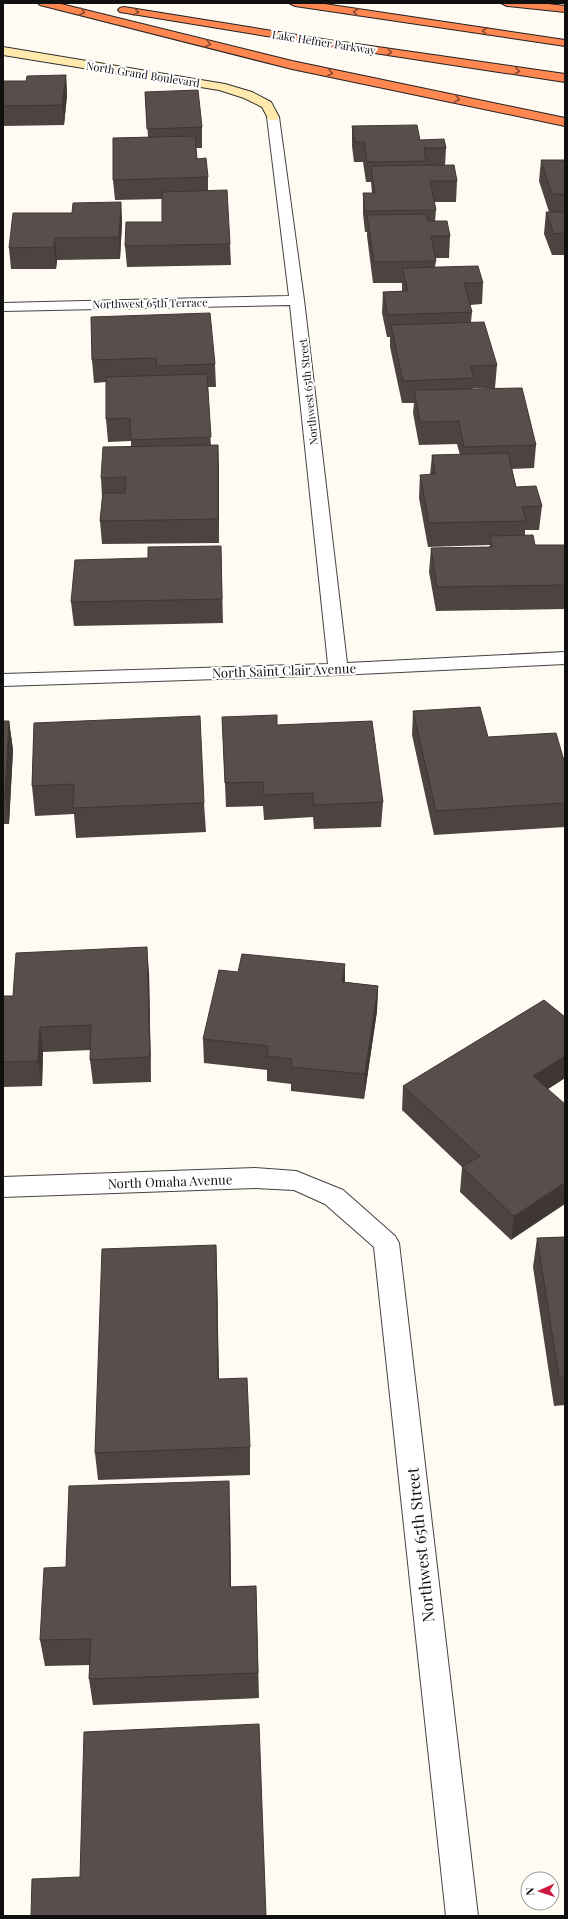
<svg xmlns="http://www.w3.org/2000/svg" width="568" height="1919" font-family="'Playfair Display',serif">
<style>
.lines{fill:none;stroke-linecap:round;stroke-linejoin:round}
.street-casing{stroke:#434343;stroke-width:2}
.secondary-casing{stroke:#323232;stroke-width:2}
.highway-casing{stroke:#212121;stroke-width:2}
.street{fill:#fff;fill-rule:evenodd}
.secondary{fill:#ffe9ad;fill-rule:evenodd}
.highway{fill:#fe8651;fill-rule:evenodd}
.wall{fill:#4d4340}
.shaded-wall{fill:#3e3734}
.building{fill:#594e4b;stroke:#3e3734}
.oneway{stroke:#874b30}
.labels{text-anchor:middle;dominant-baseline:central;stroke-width:4;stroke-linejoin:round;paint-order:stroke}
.far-street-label{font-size:11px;fill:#101010;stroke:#fff}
.street-label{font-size:13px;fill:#101010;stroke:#fff}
.near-street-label{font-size:16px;fill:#101010;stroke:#fff}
</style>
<rect width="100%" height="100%" fill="#fffbf2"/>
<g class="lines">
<g class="street-casing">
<path id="street" d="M273,113L279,117L304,300L347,663L565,652V664L338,675L3,686V674L328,664L290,305L3,311V303L289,296L267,117Z
M255,1168L296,1171L343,1190L395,1236L399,1243L478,1916H446L374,1247L325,1204L294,1190L255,1188L3,1197V1177Z"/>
</g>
<g class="secondary-casing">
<path id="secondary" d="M3,47L225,84L252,92L271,102L279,117L277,120H269L262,107L244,98L219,90L3,55Z"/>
</g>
<g class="highway-casing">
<path id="highway" d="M38,3H57L292,61L565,118V126L292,69L40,5Z
M289,3H318L565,40V46L295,6Z
M501,3H540L565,6V12L507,6Z
M124,7L322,39L565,74V82L322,45L120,12L118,10L120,8Z"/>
</g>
<use href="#street" class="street"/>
<use href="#secondary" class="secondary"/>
<use href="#highway" class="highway"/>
</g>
<path class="wall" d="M66,75L67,95L64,125L3,126V128V81H26Z
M145,92L202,127V148H196L197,159L208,177V191L230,244L231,265L127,267L125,246L162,222V199L115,200L113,180L148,137Z
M352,126L420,140L446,148L445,166L457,181L456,202H434L436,210L435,221L450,236L449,258H435L436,261L435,267L483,283L482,304L470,305L472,312L471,322L497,365L495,388H473V389L536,445L534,468L512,469L516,487L542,506L539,530H525V535L535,545H565V609L436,611L429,572L431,548L489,547L490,545L428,547L419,498L420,475H430L432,455H460L457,444L419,445L413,413L414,403H402L390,347V337H387L382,313L383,292L402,291V283H373L367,236V232H365L363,214V193H372L371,182H366L363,162H354L352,146Z
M541,160H565V255H552L544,234L546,212H549L539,181Z
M121,202L122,223L120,259L57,260L56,269H11L9,248L72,213Z
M91,317L215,364L216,387H207L211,446L218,445L219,543L102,544L100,521L102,497L101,478L131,447V441L108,442L106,419V382L94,383L92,360Z
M221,546L223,623L74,626L71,602L148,558Z
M413,711L565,764V827L434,835L412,735Z
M222,717L277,725L383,802L381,827L314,829L313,817L264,820L263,806L226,807Z
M3,721H9L13,750L9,824H3Z
M34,723L204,803L206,832L76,838L74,814L35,816L32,786Z
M149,972L151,1082L93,1084L90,1060L91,1050L43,1052L42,1086L3,1087V996H13Z
M345,982L378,986L377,1011L364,1099L291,1091V1084L267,1081V1070L204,1063L203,1039Z
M565,1017V1078L548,1089L511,1240L460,1192L462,1167L402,1110L403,1086Z
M565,1237V1405L554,1406L533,1267L537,1238Z
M216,1245L217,1274L219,1379L250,1447V1475L98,1480L95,1453Z
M230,1509L231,1587L256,1586L259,1698L93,1705L89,1679L90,1665L45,1666L40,1640L66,1567Z"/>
<path class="shaded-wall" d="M66,75L67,95L64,125L62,105Z
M121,202L122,223L120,259L119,237Z
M3,216L4,223L3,237Z
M55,238L57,260L56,269L54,247Z
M218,445L219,469V543L218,519Z
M9,721L13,750L9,824L5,794Z
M147,947L149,972L151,1082L150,1057Z
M345,964V989L342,982Z
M378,986L377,1011L364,1099L365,1074Z
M40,1027L43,1052L42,1086L38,1061Z
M565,1056V1078L529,1101L533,1076Z
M565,1182V1204L511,1240L514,1216Z
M216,1245L217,1274L219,1408L218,1379Z
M229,1481L230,1509L231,1613L230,1587Z"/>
<path class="building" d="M66,75L62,105L3,106V81H26L27,76Z
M198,90L202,127L147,129L145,92Z
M417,125L420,140L444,139L446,148H424L426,161L367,162L364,142H355L352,126Z
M195,136L197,159L206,158L208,177L113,180V138Z
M541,160H565V194H552Z
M454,165L457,181H430L436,210L365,211L363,193H375L371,166Z
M227,190L230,244L125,246L126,222H162V192Z
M121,202L119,237L55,238L54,247L9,248L13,213H72L73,203Z
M546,212H565V233L554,234Z
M426,214L428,221H447L450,236H431L436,261L374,262L367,215Z
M478,266L483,283H464L472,312L388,315L383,292L408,291L402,268Z
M210,313L215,364L156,366V358L92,360L91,317Z
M484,322L497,365L470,366L474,378L403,381L391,325Z
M207,374L211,437L131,440L130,418L106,419V377Z
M522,388L536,445L464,447L459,421L420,422L414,390Z
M218,445V519L100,521L103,493H125L126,477L101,478L103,447Z
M508,453L516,487L536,486L542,506L522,507L526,521L429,523L420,475L435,474L432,455Z
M533,535L535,545H565V585L437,587L431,548L492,547L490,536Z
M221,546L222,599L71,602L75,560L148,558V547Z
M480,707L488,737L556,733L565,764V803L436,811L413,711Z
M277,715V725L372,721L383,802L314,805L313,793L264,795L263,782L225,783L222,717Z
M200,716L204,803L73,808L74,784L32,786L34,723Z
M3,721H9L5,794H3Z
M147,947L150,1057L90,1060L91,1025L40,1027L38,1061L3,1062V996H13L16,953Z
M242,954L345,964L342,982L378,986L365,1074L291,1067L292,1059L267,1056L268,1046L203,1039L219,970L238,972Z
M544,1000L565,1017V1056L533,1076L565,1104V1182L514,1216L462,1167L480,1156L403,1086Z
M565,1237V1377H559L537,1238Z
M216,1245L218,1379L247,1378L250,1447L95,1453L102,1249Z
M229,1481L230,1587L256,1586L258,1673L89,1679L91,1639L40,1640L44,1568L66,1567L69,1486Z
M259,1724L266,1916H31L32,1879L80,1877L84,1732Z"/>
<defs><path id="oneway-chevron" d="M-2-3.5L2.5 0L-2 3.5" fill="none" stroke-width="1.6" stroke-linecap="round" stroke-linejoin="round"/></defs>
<g class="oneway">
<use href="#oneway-chevron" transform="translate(82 12) rotate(14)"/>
<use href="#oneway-chevron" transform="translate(136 12) rotate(9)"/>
<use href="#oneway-chevron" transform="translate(356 12) rotate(-172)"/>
<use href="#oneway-chevron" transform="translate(485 31) rotate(-172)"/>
<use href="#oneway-chevron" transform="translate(208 44) rotate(14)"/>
<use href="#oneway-chevron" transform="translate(389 52) rotate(8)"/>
<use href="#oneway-chevron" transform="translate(517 71) rotate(8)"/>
<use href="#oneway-chevron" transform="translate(330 73) rotate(12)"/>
<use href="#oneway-chevron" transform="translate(457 99) rotate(12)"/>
</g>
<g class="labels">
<g class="far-street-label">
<text transform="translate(324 42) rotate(9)">Lake Hefner Parkway</text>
<text transform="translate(143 74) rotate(9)">North Grand Boulevard</text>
<text transform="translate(150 303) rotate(-1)">Northwest 65th Terrace</text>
<text transform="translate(308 392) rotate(-96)">Northwest 65th Street</text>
</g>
<g class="street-label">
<text transform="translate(284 670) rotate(-2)">North Saint Clair Avenue</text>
<text transform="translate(170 1181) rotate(-2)">North Omaha Avenue</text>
</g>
<g class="near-street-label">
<text transform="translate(420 1545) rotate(-96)">Northwest 65th Street</text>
</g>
</g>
<rect width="568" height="1919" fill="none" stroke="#101010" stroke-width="8"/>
<g transform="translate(540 1891) rotate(267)"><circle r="19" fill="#ffffff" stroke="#9f9f9f"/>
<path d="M0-3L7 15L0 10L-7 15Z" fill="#cb1c40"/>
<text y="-6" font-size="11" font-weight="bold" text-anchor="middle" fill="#101010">N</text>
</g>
</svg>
